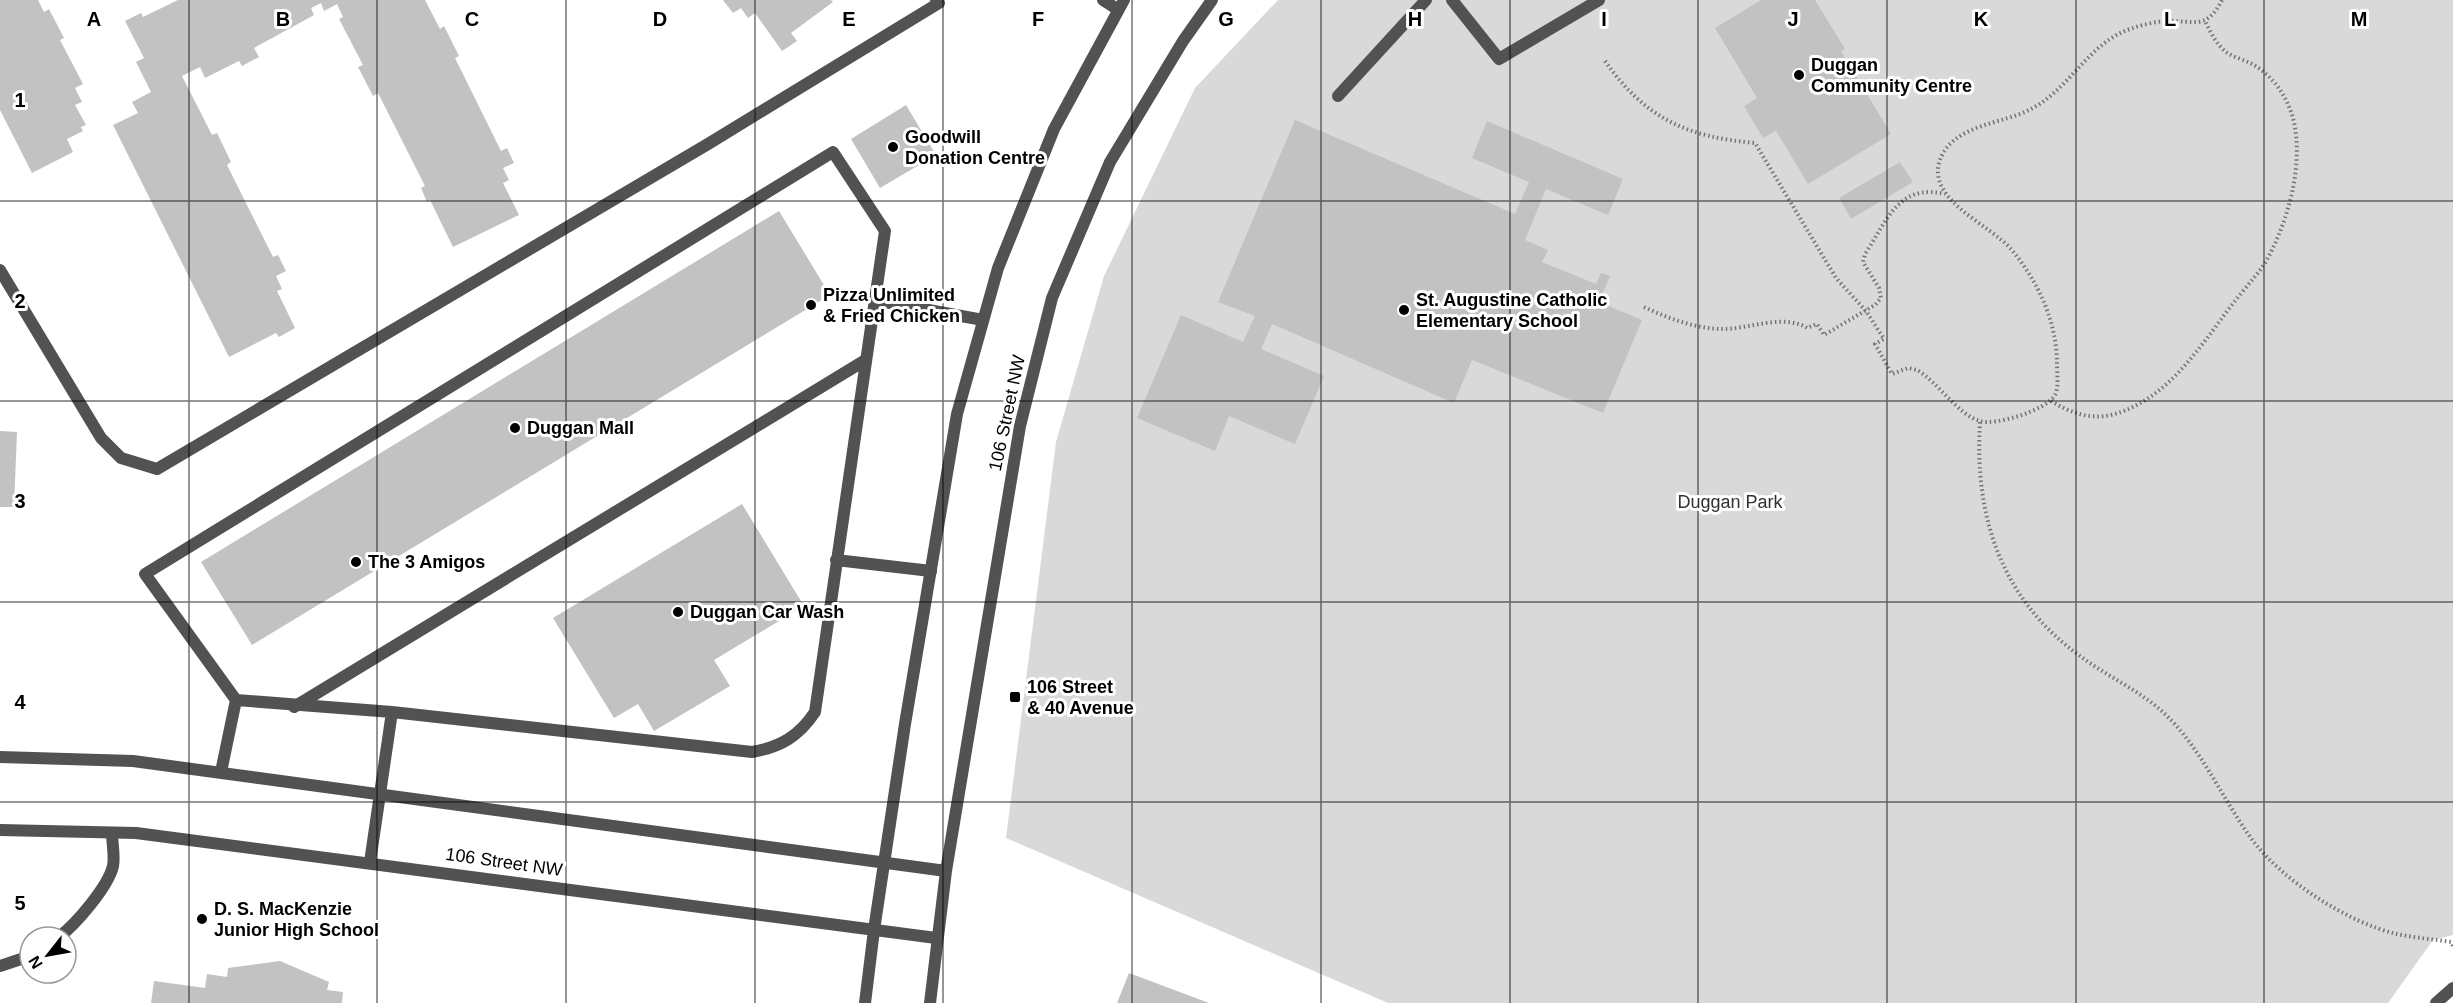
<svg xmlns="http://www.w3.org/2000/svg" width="2453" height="1003" font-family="Arial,sans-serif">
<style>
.green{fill:#d9d9d9}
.building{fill:#c2c2c2}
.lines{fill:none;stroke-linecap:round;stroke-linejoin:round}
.path{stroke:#747474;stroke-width:4;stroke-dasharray:1.5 3;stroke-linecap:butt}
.service{stroke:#525252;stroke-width:12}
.minor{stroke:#525252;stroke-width:12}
.tertiary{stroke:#525252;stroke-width:12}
.grid{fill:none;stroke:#000;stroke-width:1.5;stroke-opacity:0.55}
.poi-dot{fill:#000;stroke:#fff;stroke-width:2}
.labels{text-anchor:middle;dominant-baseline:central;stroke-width:6;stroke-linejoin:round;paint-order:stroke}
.poi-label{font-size:18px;font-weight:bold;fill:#000;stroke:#fff;text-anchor:start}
.street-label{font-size:18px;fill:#000;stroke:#fff}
.park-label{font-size:18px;fill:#303030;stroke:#fff}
.grid-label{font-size:20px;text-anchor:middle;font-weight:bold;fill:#000;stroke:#fff;stroke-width:6;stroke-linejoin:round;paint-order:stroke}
</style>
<rect width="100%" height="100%" fill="#fff"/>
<path class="green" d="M1278,0H2453V935L2433,940L2388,1003H1388L1006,838L1056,442L1104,276L1195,88Z"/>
<path class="building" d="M0,0H38L44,12L49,9L64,38L60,40L83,84L75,88L82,102L75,105L86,125L81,127L83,131L67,139L73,152L32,173L0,110Z
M178,0H425L440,29L444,26L459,56L455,58L501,151L507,148L514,163L503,168L509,180L503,183L519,215L453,247L430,200L427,202L421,188L425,186L378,93L373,96L358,67L363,65L339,19L343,17L337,4L324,11L321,3L311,8L314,15L254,48L259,57L242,66L239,61L205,78L200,67L182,76L212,135L217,133L231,162L227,165L273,257L278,255L286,271L276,276L282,289L277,291L295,328L279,337L276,333L229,357L113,125L138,113L132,102L151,92L136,62L144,58L125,21L141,13L143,17Z
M723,0H831L833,2L791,33L797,41L782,51L755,13L748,18L741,8L733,13Z
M1761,0H1815L1845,49L1841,51L1891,134L1808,184L1776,131L1763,138L1744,106L1757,98L1715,28Z
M906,105L936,155L880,188L851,139Z
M1295,120L1515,214L1529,182L1472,158L1487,121L1623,179L1608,215L1546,189L1525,240L1548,250L1542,262L1596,284L1601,273L1610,276L1599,302L1642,320L1603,413L1472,360L1454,403L1272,324L1261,349L1324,376L1295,444L1229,416L1215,451L1137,418L1181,315L1243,342L1255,316L1218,302Z
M1900,162L1913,182L1851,219L1839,198Z
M779,211L830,295L252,645L201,562Z
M0,431L17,432L14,507H0Z
M742,504L804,606L714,660L730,686L654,731L638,704L614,718L553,618Z
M280,961L329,982L327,990L343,992L342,1003H151L154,981L205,988L207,974L227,977L228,968Z
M1129,973L1209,1003H1117Z"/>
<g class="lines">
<path class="path" d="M1605,61C1645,118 1686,137 1755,143L1836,278L1866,311L1884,339L1875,344L1892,374L1908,368L1917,370C1938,382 1958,415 1980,421C1995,426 2047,410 2055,395C2059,387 2057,373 2057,364C2057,322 2038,281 2011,249C1990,225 1929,201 1939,163C1950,124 2002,125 2033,108C2070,88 2089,43 2130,29C2141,25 2154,22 2165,21C2195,20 2206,31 2222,0
M1644,307C1668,318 1693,328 1720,329C1747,330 1783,313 1807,328L1817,324L1824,335L1875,305L1881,298L1879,288L1863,262L1865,254C1887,221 1898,183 1945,194
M2051,401C2069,412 2089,420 2111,415C2171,400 2204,339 2239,296C2250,282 2261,271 2269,256C2288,219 2302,170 2295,128C2291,101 2274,75 2250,63C2242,59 2232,57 2225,51C2216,44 2210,31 2205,21
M1980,422C1974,516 2001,599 2080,656C2108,677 2141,691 2166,715C2202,750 2222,798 2251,838C2280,879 2348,923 2397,934C2415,938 2433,939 2451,942L2453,946"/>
<path class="service" d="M1103,0L1117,9
M1452,0L1499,59L1599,0
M1338,96L1426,0
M0,270L101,438L121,458L157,469L708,144L939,3L936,0
M874,300L983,320
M836,560L931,571
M294,707L864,361
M221,772L236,700L145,574L833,152L885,231L815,712C799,736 781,747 752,752L392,712L236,700
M370,862L392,712
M59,937C76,924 108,887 113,866C115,856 112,843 112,833
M0,966L30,956"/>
<path class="minor" d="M2436,1003L2453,988"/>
<path class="tertiary" d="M0,757L133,761L946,871
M0,830L136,833L936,938
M865,1003L874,930L905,724L957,414L998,268L1054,129L1124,0
M930,1003L946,871L1020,426L1052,298L1110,162L1183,41L1212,0"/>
</g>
<path class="grid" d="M189,0V1003M377,0V1003M566,0V1003M755,0V1003M943,0V1003M1132,0V1003M1321,0V1003M1510,0V1003M1698,0V1003M1887,0V1003M2076,0V1003M2264,0V1003M0,201H2453M0,401H2453M0,602H2453M0,802H2453"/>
<g class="poi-dot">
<circle cx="1799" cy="75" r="6"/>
<circle cx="893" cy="147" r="6"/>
<circle cx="811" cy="305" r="6"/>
<circle cx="1404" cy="310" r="6"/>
<circle cx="515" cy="428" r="6"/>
<circle cx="356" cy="562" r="6"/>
<circle cx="678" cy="612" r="6"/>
<rect x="1009" y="691" width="12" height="12" rx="3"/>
<circle cx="202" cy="919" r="6"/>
</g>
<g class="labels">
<g class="poi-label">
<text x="1811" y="65">Duggan<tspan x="1811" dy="21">Community Centre</tspan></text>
<text x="905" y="137">Goodwill<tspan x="905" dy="21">Donation Centre</tspan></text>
<text x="823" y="295">Pizza Unlimited<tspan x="823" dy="21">&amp; Fried Chicken</tspan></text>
<text x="1416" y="300">St. Augustine Catholic<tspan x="1416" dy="21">Elementary School</tspan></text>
<text x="527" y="428">Duggan Mall</text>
<text x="368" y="562">The 3 Amigos</text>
<text x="690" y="612">Duggan Car Wash</text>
<text x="1027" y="687">106 Street<tspan x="1027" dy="21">&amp; 40 Avenue</tspan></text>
<text x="214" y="909">D. S. MacKenzie<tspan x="214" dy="21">Junior High School</tspan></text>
</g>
<g class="street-label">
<text transform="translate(1007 413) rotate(-78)">106 Street NW</text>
<text transform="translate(504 862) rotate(8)">106 Street NW</text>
</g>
<g class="park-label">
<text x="1730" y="502">Duggan Park</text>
</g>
</g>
<g class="grid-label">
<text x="94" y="26">A</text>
<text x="283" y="26">B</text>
<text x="472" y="26">C</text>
<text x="660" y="26">D</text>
<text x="849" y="26">E</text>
<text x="1038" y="26">F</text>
<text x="1226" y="26">G</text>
<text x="1415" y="26">H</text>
<text x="1604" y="26">I</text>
<text x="1793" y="26">J</text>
<text x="1981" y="26">K</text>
<text x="2170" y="26">L</text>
<text x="2359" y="26">M</text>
<text x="20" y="107">1</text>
<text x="20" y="308">2</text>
<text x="20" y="508">3</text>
<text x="20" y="709">4</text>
<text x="20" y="910">5</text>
</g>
<g transform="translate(48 955) rotate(239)"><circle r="28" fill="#ffffff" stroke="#999999" stroke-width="1.5"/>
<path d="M0-4.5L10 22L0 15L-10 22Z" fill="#000000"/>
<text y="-9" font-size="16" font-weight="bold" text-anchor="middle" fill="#000000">N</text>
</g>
</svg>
